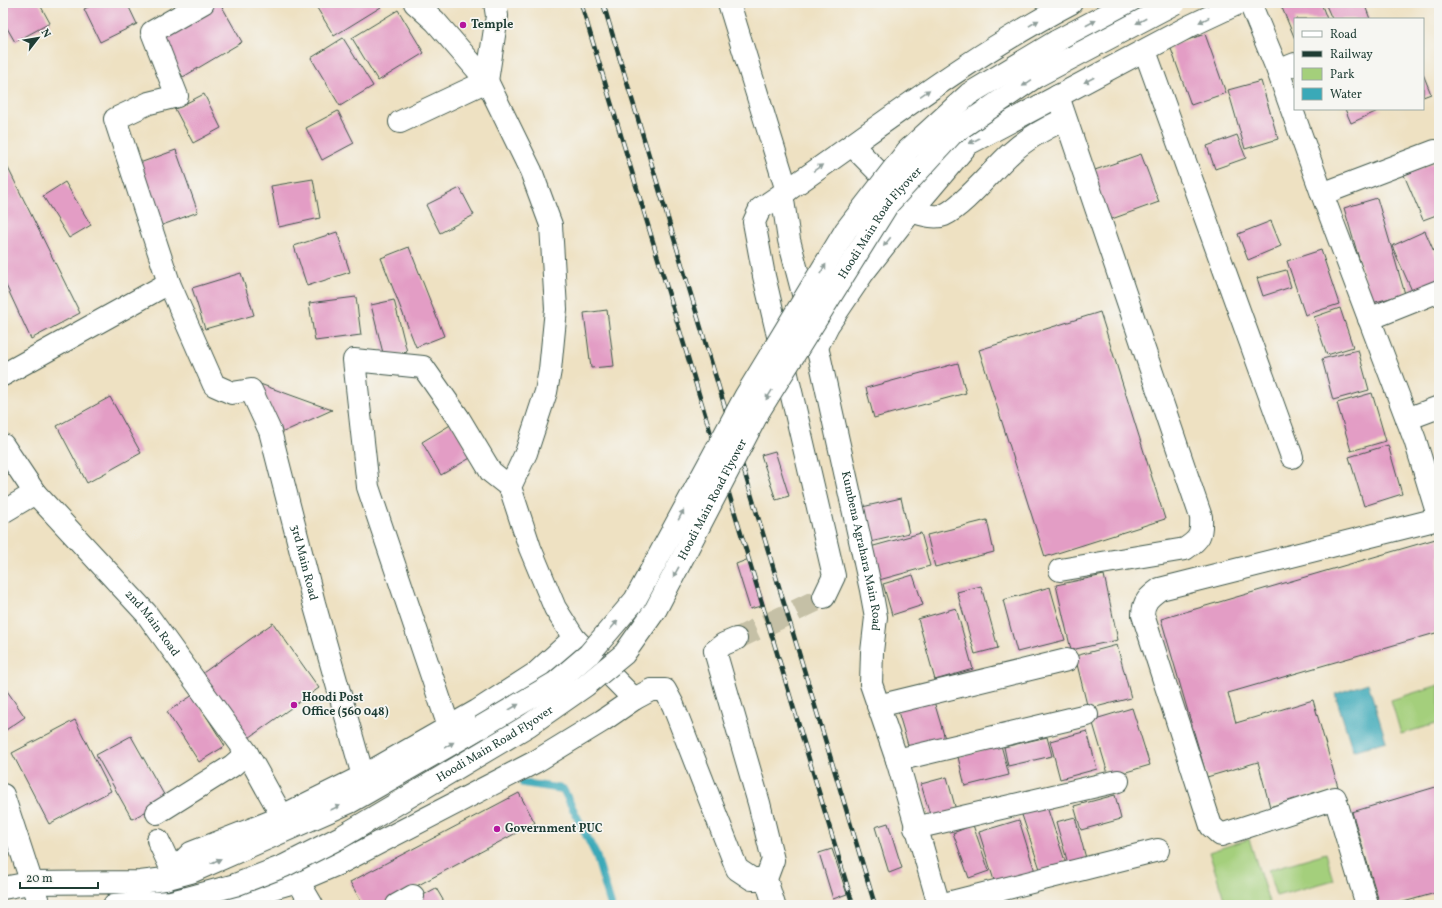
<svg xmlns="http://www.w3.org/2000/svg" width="1442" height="908" font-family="Vollkorn,serif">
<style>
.green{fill:#a4cf7b;stroke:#628658}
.water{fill:#3aa9b8;stroke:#2c7376}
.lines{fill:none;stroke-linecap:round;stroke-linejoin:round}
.stream{stroke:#3aa9b8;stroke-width:8}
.building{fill:#e39dc5}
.minor-tunnel{stroke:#c5c0a6;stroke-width:22;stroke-dasharray:22 11;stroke-linecap:butt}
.minor-casing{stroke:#3e5649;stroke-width:24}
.major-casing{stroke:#3e5649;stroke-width:24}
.minor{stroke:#fff;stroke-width:22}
.major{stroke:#fff;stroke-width:22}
.rail-casing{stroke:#1f3d34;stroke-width:4.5}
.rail{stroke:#f6f6f2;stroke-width:3;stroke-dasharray:9;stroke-linecap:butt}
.major-bridge-casing{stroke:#3e5649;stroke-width:24;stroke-linecap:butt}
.major-bridge{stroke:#fff;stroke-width:22}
.oneway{fill:#8f9e9a}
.poi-dot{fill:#b5179e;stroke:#f6f6f2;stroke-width:1.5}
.labels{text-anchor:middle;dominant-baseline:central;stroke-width:3.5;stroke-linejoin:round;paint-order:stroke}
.poi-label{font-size:12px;font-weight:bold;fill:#1f3d34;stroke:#f6f6f2;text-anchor:start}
.street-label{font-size:12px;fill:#1f3d34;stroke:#f6f6f2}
</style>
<rect width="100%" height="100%" fill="#f6f6f2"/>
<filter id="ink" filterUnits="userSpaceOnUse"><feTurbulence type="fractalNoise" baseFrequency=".025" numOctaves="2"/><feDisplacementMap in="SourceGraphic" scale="8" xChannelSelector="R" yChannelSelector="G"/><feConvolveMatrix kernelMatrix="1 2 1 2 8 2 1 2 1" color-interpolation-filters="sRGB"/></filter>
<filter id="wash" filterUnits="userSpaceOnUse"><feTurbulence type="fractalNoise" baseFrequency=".012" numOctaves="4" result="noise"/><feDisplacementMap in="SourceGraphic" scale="16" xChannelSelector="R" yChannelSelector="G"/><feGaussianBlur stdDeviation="0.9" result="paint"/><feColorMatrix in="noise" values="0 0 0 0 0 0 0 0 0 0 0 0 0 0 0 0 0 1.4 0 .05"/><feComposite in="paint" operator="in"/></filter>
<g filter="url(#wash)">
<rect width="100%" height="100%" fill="#eee1c2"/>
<path class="green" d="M1439,685V723L1401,734L1391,700Z
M1249,839L1270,905H1226L1209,852Z
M1326,853L1334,880L1276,896L1268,870Z"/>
<path class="water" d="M1368,683L1386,741L1353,751L1335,694Z"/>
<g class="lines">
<path class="stream" d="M523,783L563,789L596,855L611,905"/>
</g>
<g id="blocks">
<path class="building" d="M3,3H39L50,23L15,42L3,21Z
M97,3H127L137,24L100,42L84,9Z
M212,3H220L242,42L183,77L158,35Z
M314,3H379L381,7L334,36Z
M1280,3H1321L1327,19H1295V39Z
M1325,3H1364L1370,19H1332Z
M398,10L424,53L378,81L352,38Z
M1205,34L1226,93L1191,105L1170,46Z
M343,38L373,86L340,106L311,58Z
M1423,74L1431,94L1423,97Z
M1261,81L1278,139L1245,149L1228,90Z
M204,94L221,128L193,143L175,109Z
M1345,109H1382L1351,123Z
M338,111L354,143L322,160L306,128Z
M1237,135L1246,158L1215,169L1207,146Z
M176,150L198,212L157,227L134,165Z
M1141,154L1159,202L1109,220L1092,171Z
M3,158L80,313L31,339L3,279Z
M1438,161L1439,214L1423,220L1404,175Z
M313,179L320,218L279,227L271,186Z
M65,182L91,225L69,238L43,196Z
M460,188L474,215L440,233L426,205Z
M1377,198L1405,294L1372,303L1344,208Z
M1271,221L1281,246L1248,260L1238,234Z
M1425,231L1439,263V282L1413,293L1392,246Z
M337,232L350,272L307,286L294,246Z
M409,247L444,336L416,347L381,258Z
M1321,250L1339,304L1305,315L1287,261Z
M1286,270L1291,287L1263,296L1257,278Z
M241,273L254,315L205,329L192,288Z
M356,297L361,335L315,341L309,303Z
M394,300L407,352L384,357L371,305Z
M1340,308L1353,347L1327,355L1314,317Z
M607,310L614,366L591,368L584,313Z
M1100,312L1165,519L1045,557L979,350Z
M1358,350L1369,390L1333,400L1322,359Z
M958,363L966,393L874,418L866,388Z
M260,384L332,410L281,433Z
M1372,393L1386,441L1351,451L1337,403Z
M110,397L141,453L87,483L57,426Z
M452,424L472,457L441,475L422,442Z
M1388,445L1402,494L1364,506L1349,457Z
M775,451L789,496L776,500L761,455Z
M901,498L909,533L866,543L858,508Z
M987,520L994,552L935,567L927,535Z
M921,533L930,566L879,580L870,547Z
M1439,538V632L1228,693L1236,723L1313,700L1338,787L1270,807L1258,762L1207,777L1161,619Z
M749,559L764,605L750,609L736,564Z
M913,575L923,605L892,615L883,584Z
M1104,575L1118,640L1071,650L1056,585Z
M981,586L998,648L975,654L957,592Z
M1050,587L1065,640L1017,652L1003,600Z
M956,608L973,669L935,680L918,619Z
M273,623L319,688L246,740L200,675Z
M1117,645L1131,698L1088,709L1075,656Z
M3,685L25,717L3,732Z
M193,695L225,746L199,762L167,712Z
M933,698L946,742L910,752L897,708Z
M1132,708L1150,765L1109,777L1092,720Z
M75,720L111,791L49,824L12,753Z
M1087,731L1097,769L1060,779L1050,741Z
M131,736L167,800L132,819L96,755Z
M1047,737L1052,756L1008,766L1004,747Z
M1001,745L1009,775L965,786L958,757Z
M947,777L956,810L931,818L921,784Z
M1439,786V892L1393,905H1380L1352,812Z
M519,793L535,823L381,905H363L350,882Z
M1115,795L1121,819L1081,830L1074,806Z
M1045,801L1067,867L1042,875L1020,809Z
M1075,817L1087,862L1069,867L1056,822Z
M1019,820L1036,875L996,887L979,832Z
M888,823L902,868L889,873L875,827Z
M973,825L989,871L969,878L953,833Z
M832,849L847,894L833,899L819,853Z
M436,888L446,905H405Z"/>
</g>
</g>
<g filter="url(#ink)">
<use href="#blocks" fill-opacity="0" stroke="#3e5649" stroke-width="1"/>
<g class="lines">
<path class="minor-tunnel" d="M736,639L824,597"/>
<g class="minor-casing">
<g id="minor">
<path id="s1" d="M203,3L152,32L177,96L149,103L115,119L169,283L214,385L232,393L251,390L270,431L314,603L363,776"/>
<path d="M415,3L435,21L487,81L531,171L551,225L556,309L550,370L546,392L526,453L510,487L530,548L555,608L574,638L634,699"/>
<path d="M729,3L787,191"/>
<path d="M1250,3L1278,71L1322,194L1415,440L1439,519"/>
<path d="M1145,51L1292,457"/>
<path d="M1278,71L1295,64"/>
<path d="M1058,96L1201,517C1202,535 1200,539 1185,549L1060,570"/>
<path d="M400,122L487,81L497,16L495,3"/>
<path d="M852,145L899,193"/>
<path id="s2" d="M782,194L789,240L820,359L871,590L876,617L872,652L871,684L897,760L939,905"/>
<path d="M1322,194L1435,151"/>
<path d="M911,211C922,214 934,219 944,215C963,207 994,168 1011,153C1027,138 1046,128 1065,119"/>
<path d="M1369,319L1439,291"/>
<path d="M817,347L828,325L863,273L913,209L968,144L1190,26L1239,3"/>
<path d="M3,375L169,283"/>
<path d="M1407,419L1439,407"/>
<path id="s3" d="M3,445L35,493L146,613L247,753L282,816"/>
<path d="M3,512L35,493"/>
<path d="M824,597L834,576L764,276L754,222L760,209C863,140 960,61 1071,3"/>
<path d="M736,639L724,644L715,651L759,803L773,860L766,879L774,905"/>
<path d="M878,706L1067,660"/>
<path d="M449,727L368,487L354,360L423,367L458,417L491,472L510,487"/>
<path d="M897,760L1087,715"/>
<path d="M3,795L39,905"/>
<path d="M157,813L232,766L247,753"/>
<path d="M915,828L1118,781"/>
<path d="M158,840L173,872"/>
<path d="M165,879L191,853L270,822L363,776L477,711L536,673L574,638"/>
<path d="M298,881L312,905"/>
<path d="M213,905L298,881L338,864L535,762L602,721L634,699L651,690H665L673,705L737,869L752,879H766"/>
<path d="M397,905L413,896"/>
<path d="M940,905L1158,850"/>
<path d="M1367,905L1335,798L1221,835L1211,826L1143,615C1143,602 1149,597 1160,589L1438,519"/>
</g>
</g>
<g class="major-casing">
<path id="major" d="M1057,41L1129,3
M3,888L30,883L140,882L165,879L191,872L350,802L481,727
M114,905L171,902L187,898"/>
</g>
<use href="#minor" class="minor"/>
<use href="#major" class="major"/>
<g class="rail-casing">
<path id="rail" d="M581,3L853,905
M603,3L875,905"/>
</g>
<use href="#rail" class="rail"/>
<g class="major-bridge-casing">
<g id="major-bridge">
<path d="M481,727L555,683L589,654L635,600L745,397L846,230L908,150L969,94L1057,41"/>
<path id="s4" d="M187,898L235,885L284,866L341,837L529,725L585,686L624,654L656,609L759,411L888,204L952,134L1035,77L1175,3"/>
</g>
</g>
<use href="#major-bridge" class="major-bridge"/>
</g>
<defs><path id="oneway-solid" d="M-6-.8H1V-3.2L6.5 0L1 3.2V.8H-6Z"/></defs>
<g class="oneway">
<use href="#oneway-solid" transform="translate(1204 20) rotate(154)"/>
<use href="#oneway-solid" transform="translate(1141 21) rotate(152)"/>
<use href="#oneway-solid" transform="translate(1034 23) rotate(-31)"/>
<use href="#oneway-solid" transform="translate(1091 23) rotate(-28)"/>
<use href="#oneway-solid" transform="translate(1089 80) rotate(152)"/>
<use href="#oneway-solid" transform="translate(1027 83) rotate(145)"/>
<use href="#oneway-solid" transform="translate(925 93) rotate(-35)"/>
<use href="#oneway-solid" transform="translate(974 141) rotate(152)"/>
<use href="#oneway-solid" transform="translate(818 168) rotate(-35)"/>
<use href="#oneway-solid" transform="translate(887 242) rotate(128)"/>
<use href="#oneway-solid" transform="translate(823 269) rotate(-59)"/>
<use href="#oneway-solid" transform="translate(769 395) rotate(122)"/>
<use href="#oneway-solid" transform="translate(681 515) rotate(-62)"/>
<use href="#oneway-solid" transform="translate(676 572) rotate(119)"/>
<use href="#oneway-solid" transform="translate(614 625) rotate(-49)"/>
<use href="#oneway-solid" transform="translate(514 707) rotate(-30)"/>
<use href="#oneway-solid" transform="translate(449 745) rotate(-30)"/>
<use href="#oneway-solid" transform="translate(335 808) rotate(-24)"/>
<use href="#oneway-solid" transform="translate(216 861) rotate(-24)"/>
</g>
</g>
<g class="poi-dot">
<circle cx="463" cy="25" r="4"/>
<circle cx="294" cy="705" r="4"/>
<circle cx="497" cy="829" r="4"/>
</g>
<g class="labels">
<g class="poi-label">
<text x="471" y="25">Temple</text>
<text x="302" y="698">Hoodi Post<tspan x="302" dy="14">Office (560 048)</tspan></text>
<text x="505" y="829">Government PUC</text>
</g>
<g class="street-label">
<text stroke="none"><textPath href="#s4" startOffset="1006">Hoodi Main Road Flyover</textPath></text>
<text stroke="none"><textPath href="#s4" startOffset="682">Hoodi Main Road Flyover</textPath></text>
<text stroke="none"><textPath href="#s2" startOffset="366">Kumbena Agrahara Main Road</textPath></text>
<text stroke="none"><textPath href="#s1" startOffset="698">3rd Main Road</textPath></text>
<text stroke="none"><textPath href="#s3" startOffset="233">2nd Main Road</textPath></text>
<text stroke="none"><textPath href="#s4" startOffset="346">Hoodi Main Road Flyover</textPath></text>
</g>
</g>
<rect width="1442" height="908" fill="none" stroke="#f6f6f2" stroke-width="16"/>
<rect x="1294" y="18" width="130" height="92" fill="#f6f6f2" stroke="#a0aca6"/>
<rect x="1302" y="31" width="20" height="6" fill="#ffffff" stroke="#a0aca6"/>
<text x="1330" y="38" font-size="12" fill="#1f3d34">Road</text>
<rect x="1302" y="51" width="20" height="6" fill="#1f3d34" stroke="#a0aca6"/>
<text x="1330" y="58" font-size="12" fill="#1f3d34">Railway</text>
<rect x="1302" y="68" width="20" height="12" fill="#a4cf7b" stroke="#a0aca6"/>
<text x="1330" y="78" font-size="12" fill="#1f3d34">Park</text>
<rect x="1302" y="88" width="20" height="12" fill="#3aa9b8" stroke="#a0aca6"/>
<text x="1330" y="98" font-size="12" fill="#1f3d34">Water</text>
<g transform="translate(38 38) rotate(59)" stroke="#f6f6f2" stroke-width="3" paint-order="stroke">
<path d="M0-3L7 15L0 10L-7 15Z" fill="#1f3d34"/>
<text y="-6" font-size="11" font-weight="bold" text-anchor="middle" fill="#1f3d34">N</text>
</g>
<path d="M20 882v6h78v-6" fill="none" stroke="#1f3d34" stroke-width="2"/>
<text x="26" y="882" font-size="12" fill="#1f3d34" stroke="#f6f6f2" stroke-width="3" paint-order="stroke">20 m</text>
</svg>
